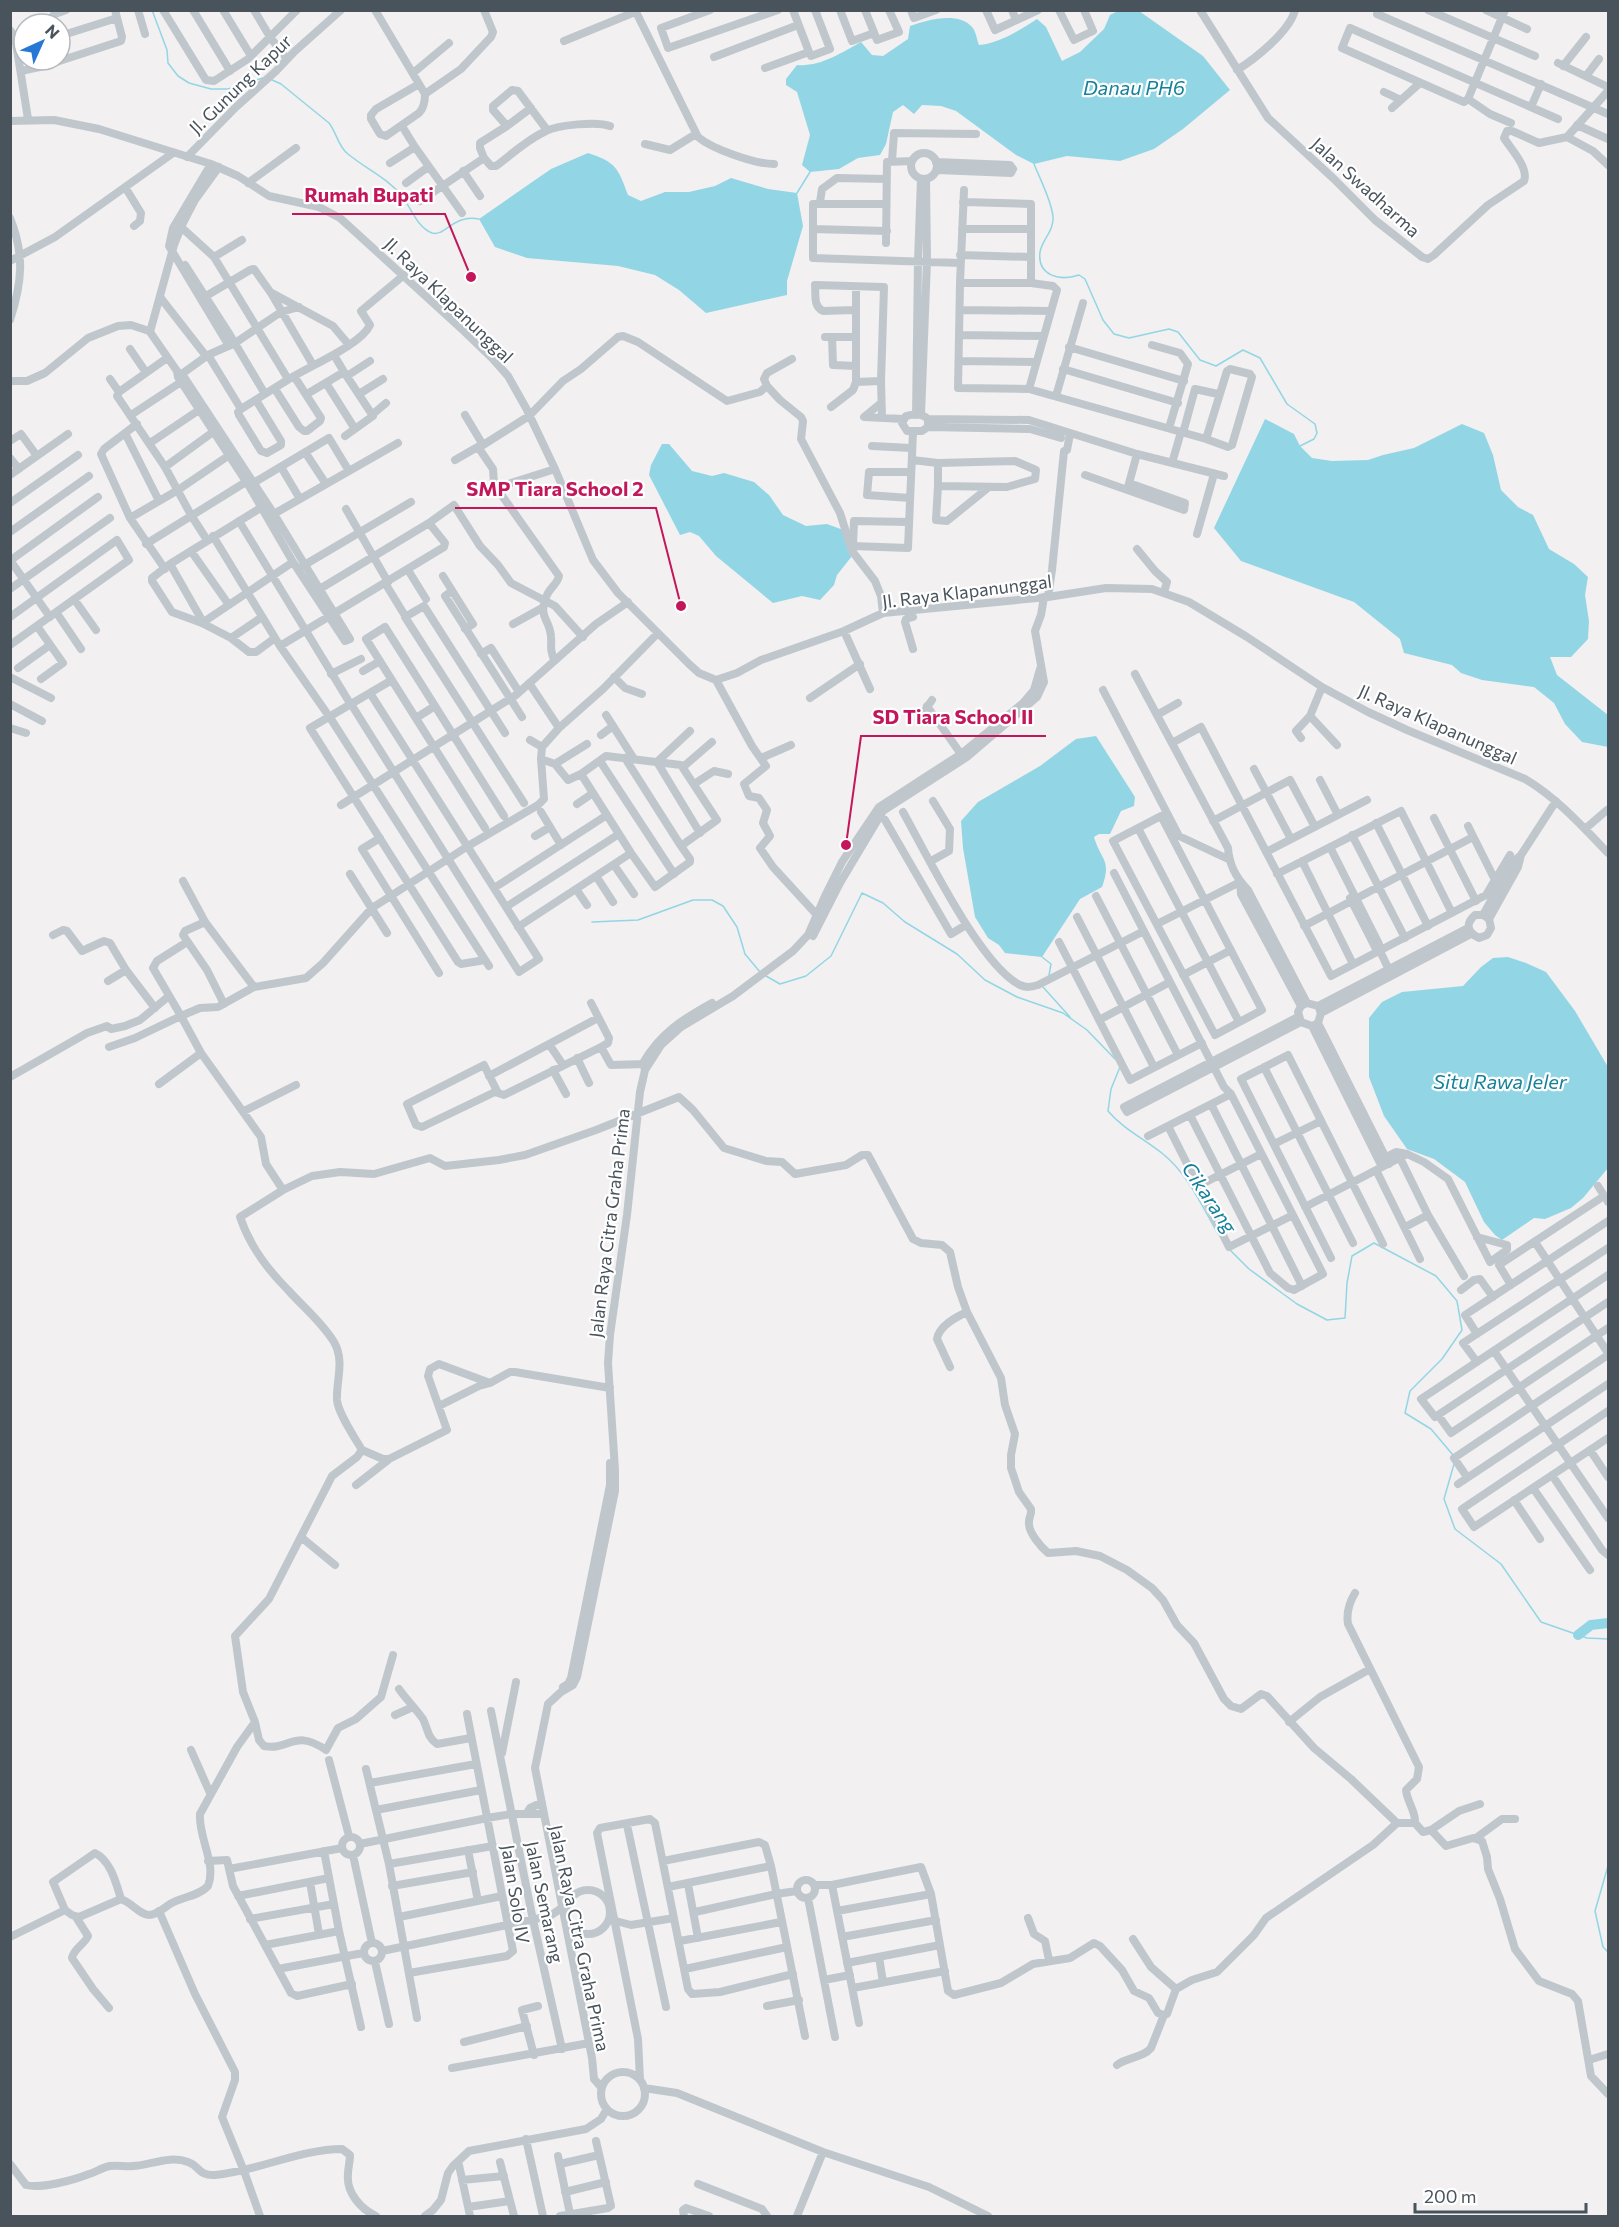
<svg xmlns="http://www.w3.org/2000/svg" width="1619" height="2227" font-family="Commissioner,sans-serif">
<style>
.water{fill:#92d6e5}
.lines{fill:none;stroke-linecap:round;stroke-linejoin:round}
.stream{stroke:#92d6e5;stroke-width:1.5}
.river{stroke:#92d6e5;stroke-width:10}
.minor{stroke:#bfc7cd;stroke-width:8}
.labels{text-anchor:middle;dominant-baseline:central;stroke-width:4.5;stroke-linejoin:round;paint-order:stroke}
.street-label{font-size:18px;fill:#49535c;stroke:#fff}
.water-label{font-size:20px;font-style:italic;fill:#178199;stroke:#fff}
.leader{fill:none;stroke:#c2185b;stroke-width:2}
.callout-dot{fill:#c2185b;stroke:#fff;stroke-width:2}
.callout-label{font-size:20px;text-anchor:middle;font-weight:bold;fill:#c2185b;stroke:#fff;stroke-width:4.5;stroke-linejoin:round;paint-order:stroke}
</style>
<rect width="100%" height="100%" fill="#f2f0f0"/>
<path class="water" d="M1139,11L1203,56L1230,90L1183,129L1154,149L1120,161L1067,156L1034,164L1016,155L956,111L941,106L922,105L914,114L903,105L893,112L886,144L880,155L858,158L839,169L810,172L802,165L810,135L797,92L786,85V79L797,65C820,67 841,53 861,42L872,55L883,56L908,39L910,26C927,20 958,11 972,27C976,31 977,40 979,45C998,44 1020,30 1037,19L1046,27L1062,61L1080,52L1104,29L1110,15L1118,11Z
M588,153C616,162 618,168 628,195L641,201L665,192H689L715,186L731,178L768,189L797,193L803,226L787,281V295L706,313L679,290L655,275L618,266L527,258L495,247L479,219L551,169Z
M1265,419L1294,434L1300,446L1312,458L1332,461L1368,460L1383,455L1414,448L1462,424L1484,433L1493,455L1501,490L1518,507L1533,515L1549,549L1574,564L1588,577L1585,595L1589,621L1588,639L1571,657H1550L1557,675L1608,715V747L1582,742L1565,724L1554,703L1534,687L1482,680L1461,673L1452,665L1404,653L1400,639L1354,602L1241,561L1214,528Z
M662,444H669L692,471L712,476L724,473L754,482L769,495L783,515L806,526L827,524L846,531L852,556L837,575L834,585L820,600L802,596L773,603L716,556L699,536L690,532L680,535L649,475L651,465Z
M1096,736L1135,797L1134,806L1121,811L1110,834H1099L1094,837C1101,861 1112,859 1102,887L1080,899L1042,957L1005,953L999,945L988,938L975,917L963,848L961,821L978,802L1040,766L1076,739Z
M1508,957L1526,963L1546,972L1575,1011L1608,1067V1168L1583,1198L1571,1208L1545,1219L1534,1218L1502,1240L1495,1235L1484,1222L1465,1182L1434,1159L1407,1149L1384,1116L1369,1077V1018L1382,1002L1402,992L1463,986L1481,967L1493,958Z"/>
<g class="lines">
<path class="stream" d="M152,10L167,50L168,63L178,76L189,83L211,89H228L263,78
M270,79L281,84L329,123C337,133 338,147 348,154C366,169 388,178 403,197C411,209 418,228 432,233C445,237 453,214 479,219
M1034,164C1040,179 1052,202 1053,217C1054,231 1042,240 1040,252C1037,277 1061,281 1079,275L1085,279L1103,320L1114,334L1129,338L1169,329L1178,332L1200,360L1216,366L1243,350L1260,358L1287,404L1315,424L1317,433L1314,439L1300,446
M797,193L810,172
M592,922L638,920L693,900H712L723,906L737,927L745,954L760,972
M1042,957L1051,964L1049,975
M766,976L780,984L806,976L831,956L862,893L883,903L905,922L957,954L985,980L1017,997L1063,1013L1087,1030L1115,1059
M1043,987L1070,1017
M1120,1067L1111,1089L1108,1111C1124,1130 1145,1139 1163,1154C1188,1174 1202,1206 1218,1234
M1230,1250L1249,1269L1297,1304L1327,1320L1345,1318L1347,1283L1352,1256L1374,1243L1436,1276L1457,1301L1462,1330L1442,1359L1410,1391L1405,1413L1431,1429L1453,1455
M1454,1464L1444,1499L1455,1529L1501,1564L1541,1622L1587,1638L1608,1639
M1608,1866L1595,1911L1603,1947L1608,1952"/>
<path class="river" d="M1578,1635L1591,1625L1608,1623"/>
<path class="minor" d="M138,10L145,34
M163,10L206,80L214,81L248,59L297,10
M193,10L230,71
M223,10L251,56
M254,10L270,37L287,59
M375,10L425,94C425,101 424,108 419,113L386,136L380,134L371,119V115L376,109L419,84
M635,10L698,137C712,149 755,164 774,164
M710,10L661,28L668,48L778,10
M793,10L809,52
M840,10L852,41L874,33
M865,10L877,40L899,32L889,10
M911,10L914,18L936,10
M986,10L995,30L1038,10
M1012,10L1016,20
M1059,10L1074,40L1093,31L1084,10
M1200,10L1268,118L1334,179L1375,220L1422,257L1428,259L1434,255L1488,205L1524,181C1529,168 1511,149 1504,138L1507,131H1512L1539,143L1567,137L1593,151L1608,165
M1428,10L1535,56
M1486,10L1527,29
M55,14L66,10
M1377,14L1608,114
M47,24L57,10
M10,30L15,37L28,119
M60,36L117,18
M564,41L635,12
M714,57L798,25
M1558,63L1608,87
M1563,66L1586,37
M765,68L809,52L811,56L830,49L815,10
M1237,70C1255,59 1290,31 1295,10
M21,71L44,66L121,41L122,37L115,10
M413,73L449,43
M1586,76L1599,59
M1384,92L1401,100
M425,94L461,69L491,37L493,32L484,10
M1468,99L1505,10
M1531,107L1541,84
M1392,108L1420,83
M10,121L54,120L99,129L211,164L238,176L269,196L319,207L340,218L464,331L492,358L508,376L526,408L555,469L593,560L618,593L689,664L699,673L716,680L737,673L761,660L844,631L883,613L1048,597L1106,588L1152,589L1189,602L1247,637L1322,687L1368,712L1407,730L1525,779C1557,798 1582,826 1608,853
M1511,123L1490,114L1468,99L1464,102L1342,48L1350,28L1558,119
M1577,125L1608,139
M402,126L415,147
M507,126L531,108
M1567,137L1608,91
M645,144L670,150L696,134
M911 166a13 13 0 1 1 26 0a13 13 0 1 1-26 0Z
M187,157L236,107L276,71L295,51L341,10
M484,158L491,166H496C512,154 528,139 546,131C558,125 597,121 610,126
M892,161L894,133L976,134
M936,162L1010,165L1013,169
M390,163L415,147L462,213
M211,164L173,228L169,246L229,346
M937,170L1011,173L1013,169
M463,171L480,196
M248,183L296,148
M406,183L428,167
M125,187L141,213L140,221L134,226
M964,190L960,283H1031L1053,286L1057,290L1029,389L1206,439L1228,447L1232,445L1252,377L1250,374L1230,369L1227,371L1206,439
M420,201L484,158L480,148V143L507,126L493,110V106L512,90L518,91L547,130
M820,202L822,189L837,178L886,179
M963,202L1031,204V283
M886,204H813V258L960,263
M10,218C25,255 22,283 10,320
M181,227L214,257L288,379
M813,229L887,231
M962,229H1030
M886,243L887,162L912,161
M960,255L1030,257
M214,257L242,240
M10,261L55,237L173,153
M185,265L230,335L265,394
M960,283L958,388L1029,389
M272,293L333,326L349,345
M206,296L250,270L254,269L271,293L313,365
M160,297L206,356
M855,310L823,311C813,306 816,295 815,285L884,287L881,381L882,418
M960,310L1051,311
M959,335L1044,336
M825,337H855
M832,337L833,365L856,366
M1152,345L1180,353L1188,364L1169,428
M1069,347L1184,381
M130,349L145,371
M208,355L241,409L238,412L239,415L261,451L267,453L281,445V441L256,400
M167,358L119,392L117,396L165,467L191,515L207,540
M959,361L1036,362
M1063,369L1178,403
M177,371L178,377L249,486L293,562L345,641L350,639L274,514L184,377L177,371L150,332L174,245L182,225L195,200L219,167
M344,372L373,416L345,436
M179,376L208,355L235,343L281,312L299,307
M347,376L370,361
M110,379L119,392
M10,381H27L45,373L88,338L118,326L131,325L149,331
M856,382L881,381
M326,383L355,429
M767,386L764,379L767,373L792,359
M275,389L299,427L304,431H307L320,421L321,418L294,376
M307,394L344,372L334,355
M359,394L383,379
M1056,396L1083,303
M881,403L864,417L903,419
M831,407L853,390L856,382V287
M241,409C257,399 273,389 289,379C309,366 361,345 370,325L361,311L404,275
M373,414L386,403
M131,415L181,382
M465,415L483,445L529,416L563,381L581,369L618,337L623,336L638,342L727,401L760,392L767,386L780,400L801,417L803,421L801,439L840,513L852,551L875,581L881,596L883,613
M916,415L918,260L921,179
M921,415L927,261L926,179
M928,419V427L922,431H907L902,423L906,416C913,414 922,413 928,419L1029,420L1137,454L1224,476
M137,424L104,449L101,454L130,518L165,569
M928,427L1030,429L1061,438
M125,433L159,501
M1183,433L1195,389L1218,394
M10,441L21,434L37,456
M150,443L199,410
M872,446L911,448
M478,447L493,469L494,484L498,493
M305,452L326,484
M10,458L19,469
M455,460L481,445
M912,460L938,463L1015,461L1036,470L1035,479L1007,487L938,486V463
M1172,463L1181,432
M165,467L213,432
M281,467L300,499
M10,475L68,434
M1085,475L1184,510L1185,503L1129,483
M250,485L329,438L349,471
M938,486L936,520L947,521L989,487
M1128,487L1137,454
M910,498L867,495L869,472H910
M10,503L78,455
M262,507L170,564L152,578V581L172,612L202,623L231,638L249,652H256L275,638
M346,509L388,582
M272,515L398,443
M130,518L178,490L228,456
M239,521L348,700
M909,522L854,521L853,546L908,548L913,432
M10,532L89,476
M1197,534L1214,474
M213,536L280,646L326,712
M146,544L249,480
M1137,549L1155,571L1167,582L1164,592
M191,551L229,605
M10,560L50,617
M11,560L98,497
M170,564L203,622
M301,567L411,502
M408,570L426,599
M443,576L473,624L465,629
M385,583L404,614
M10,589L110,518
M318,590L429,523L454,505L480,546L498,565L511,583L555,606L583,637
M452,591L445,596L522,717
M1048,597L1052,570L1064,451L1067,450L1070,434
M74,599L96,630
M908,610L913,617L906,619L905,622L913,649
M56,612L81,649
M10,617L117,540L129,560L10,645
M202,623L293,562
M513,624L542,608
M37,626L63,663L41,679
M844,631L870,689
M231,638L262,617
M280,646L444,547L445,543L429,523
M481,654L491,648L519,692
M554,660C549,646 552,650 551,637C550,618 537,618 547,595C550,588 558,583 559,576L498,490L502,486L555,469
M18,668L50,645
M363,671L380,661
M331,674L361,659
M1135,674L1228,848C1229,865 1237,879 1248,890L1307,1003
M10,677L51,698
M614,677L625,688L642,694
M392,680L310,728L458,962L461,964L485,960
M716,680L752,746L766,766L744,784L749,796L759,798L767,810L763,823L770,836L760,848L773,867L817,915
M529,683L559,728
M1103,690L1179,836L1228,859
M810,698L860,664
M10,704L42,721
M351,704L519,972L539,959L370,693
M435,706L504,816
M927,706L963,757
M923,713L932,700
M606,715L634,759
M1157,715L1178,703
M329,716L489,966
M1310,716L1337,745
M416,718L435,706L385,627L366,639L485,828
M10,728L26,733
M690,731L657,762L700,833
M505,733L424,606L405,617L524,803
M601,735L613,726
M1301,738L1296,731L1310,716L1322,687
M530,740L542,747
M1172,743L1201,727L1331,976L1486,895L1510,855
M625,758L681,846
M761,758L791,745
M541,759L555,764L568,780L581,774L606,756L681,765L717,820L681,846L690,859V862L655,887L631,853L581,774
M600,761L674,874
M555,764L587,744
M683,767L712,742
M1254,769L1291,839
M1320,780L1338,815
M694,784L714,771L728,774
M577,804L593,793
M341,805L516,695L596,624L628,602
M541,812L561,845
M903,812C926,853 980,965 1020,985C1027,988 1031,987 1038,985L1144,931
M1161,816L1262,1010L1215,1035L1113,841Z
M1434,818L1476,901
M885,820L951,934L966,925
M1213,821L1290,780L1315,827
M1376,823L1428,926
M1468,826L1495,880
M1138,828L1239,1022
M1585,829L1607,810
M1352,835L1405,938
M535,836L550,827
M380,838L362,849L439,973
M1330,847L1379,944L1380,951L1390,972
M1266,852L1367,800
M931,861L949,851L950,829L933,801
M1302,861L1353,964
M614,865L634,894
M1114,873L1224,1087L1231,1094L1323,1274L1294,1290L1288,1288L1270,1273L1190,1115
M350,874L387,933
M1277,874L1401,811L1452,913
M596,876L613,902
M183,881L205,922L254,987
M1240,882L1241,894L1301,1006
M494,888L607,815
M576,889L587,905
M1096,896L1178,1055
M1350,898L1375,947L1380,951
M506,907L619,834
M1483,915L1512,863L1521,855L1556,801
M1077,917L1154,1067
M1489,919L1483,915H1475C1465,924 1467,932 1479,938L1487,935L1491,928L1489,919L1518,867L1521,855
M205,922L185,931L183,935L207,970L224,1004
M1157,924L1240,882
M1304,926L1473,837
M518,927L631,853
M53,935L63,930L67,931L82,951L104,941L110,943L126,970L155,1008
M813,936L840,883L883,811L967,757L1037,697L1044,682L1035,631L1041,615L1044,597
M1059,942L1130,1080L1202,1043
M1183,975L1231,950
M108,981L126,970
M1318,1006L1321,1013L1318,1023L1312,1026L1301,1022L1298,1012L1301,1006L1307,1003L1318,1006L1468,928
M1321,1013L1471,934
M1298,1017L1124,1107L1127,1112L1301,1022
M1099,1020L1170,982
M1318,1023L1389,1164
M1312,1026L1382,1167
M549,1044L563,1065
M109,1047L135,1038L181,1016L153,968L157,961L187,942
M601,1047L611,1065L646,1064
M577,1058L589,1083
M1264,1067L1353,1243
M553,1070L566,1094
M645,1070L643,1063C660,1033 683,1019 712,1003
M489,1076L598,1018
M10,1077L87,1033L107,1026L111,1029L125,1026L140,1020L169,996
M159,1084L201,1053
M497,1091L422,1127L416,1125L407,1104L484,1065L498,1093L504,1095L601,1047L608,1043L609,1038L591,1003
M1211,1104L1302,1286
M244,1111L296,1085
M1168,1126L1229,1247L1293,1215
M1148,1136L1231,1094
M1274,1144L1321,1121
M1386,1157L1396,1152L1407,1154
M1400,1158L1428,1215L1464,1276
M1376,1170L1420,1259
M1198,1186L1261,1154
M1598,1186L1608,1202
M283,1190L266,1164L261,1137L201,1053L181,1016L200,1008L218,1007L254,987L306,978L323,963L372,908L468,846L538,805L544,799L541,759L542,747L559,728L603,689L658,633
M1305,1207L1407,1154L1424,1162L1448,1179L1490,1262L1507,1250V1245L1477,1237
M1405,1227L1428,1215
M1535,1242L1608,1353
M1331,1258L1241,1079L1288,1055L1383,1244
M1608,1275L1421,1399L1435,1417L1608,1302
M1511,1285L1499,1265L1604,1196
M1461,1290L1474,1280L1480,1279L1493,1297
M1477,1334L1465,1315L1608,1221
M1494,1351L1608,1518
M1477,1362L1463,1343L1608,1248
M950,1367L937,1339C939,1326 956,1317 967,1312
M610,1388L515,1372H510L490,1383L439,1364L430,1369L428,1376L447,1430L389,1459H383L362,1450C355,1438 338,1413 337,1400C336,1381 345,1361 334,1342C321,1321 303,1307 288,1290C268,1270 249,1244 240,1217L283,1190L312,1176L340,1172L374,1174L430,1158L445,1166L499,1160L525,1155L596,1130L679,1097L693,1110L724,1148L766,1161L782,1162L795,1174L846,1165L862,1155H868L913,1239L921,1243L942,1245L950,1252L958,1287L967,1312L1001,1378L1005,1405L1015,1434L1011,1455V1468L1019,1492L1031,1509C1032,1515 1028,1518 1029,1524C1029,1533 1041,1547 1048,1553L1076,1551L1100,1556L1127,1570L1152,1588L1163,1600L1177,1625L1194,1643L1224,1699L1231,1706L1241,1709L1261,1694L1267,1696L1314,1748L1351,1779L1397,1823H1415L1423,1832L1431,1830L1446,1846L1473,1838L1482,1841L1487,1857L1488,1869L1500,1899L1515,1949L1539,1981L1572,1994L1578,2001L1591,2076L1608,2094
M439,1406L479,1386L490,1383
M1608,1411L1462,1509L1474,1527L1608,1438
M1438,1415L1451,1433L1608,1328
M1590,1450L1608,1477
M1552,1475L1602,1550L1608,1555
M1467,1477L1454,1458L1608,1355
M1458,1484L1608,1384
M356,1485L388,1460
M1533,1488L1590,1570
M1514,1500L1540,1539
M301,1537L335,1565
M1355,1593C1349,1603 1346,1612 1348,1624L1419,1767L1417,1779L1406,1790C1407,1802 1416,1811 1415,1823
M563,1687L568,1684L571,1678L610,1485V1463
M399,1689C406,1699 416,1709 423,1719C428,1729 427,1737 437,1744L471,1738
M491,1711L533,1920L562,2049
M395,1715L413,1707
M255,1722L259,1740L264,1746C290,1751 294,1728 326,1750L338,1728L356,1719L381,1697L393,1655
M1289,1722L1320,1697L1370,1669
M191,1750L210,1793
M502,1753L516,1682
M329,1760L349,1836
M366,1769L389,1864L417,2018
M370,1783L476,1764
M376,1810L481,1790
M527,1813L530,1808L541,1803
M627,1825L666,2007
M1431,1830L1459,1811L1480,1804
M342 1846a9 9 0 1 1 18 0a9 9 0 1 1-18 0Z
M1476,1838L1502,1819H1515
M360,1844L487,1818L512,1814H544
M468,1850L478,1901
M324,1851L339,1931L361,2027
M353,1855L372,1943
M208,1861L227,1860L233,1886L291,1993L297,1996L352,1984
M663,1861L759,1842L765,1845L771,1866L805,2036
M389,1864L493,1846
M229,1869L342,1848
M797 1889a9 9 0 1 1 18 0a9 9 0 1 1-18 0Z
M310,1882L319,1934
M688,1884L698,1938
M814,1885H832L921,1867L931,1894L948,1991L954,1995L1001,1983L1033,1964L1070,1958L1094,1943L1100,1946L1122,1970L1134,1991L1149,1998L1158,2013L1164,2015L1167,2014L1176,1989L1192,1980L1217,1972L1254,1935L1266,1918L1373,1845L1397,1823
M832,1885L859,2023
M392,1886L473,1872
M668,1887L771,1866
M566 1912a22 22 0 1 1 44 0a22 22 0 1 1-44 0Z
M238,1896L329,1878
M808,1898L835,2037
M65,1910L53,1882L95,1853C111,1861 116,1883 121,1899
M159,1911L195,1994L235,2072V2080L222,2117L244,2171L260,2216
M837,1911L931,1894
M695,1912L776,1894L797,1891
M76,1917L88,1936C84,1945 74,1948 72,1958L93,1989L109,2008
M399,1917L502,1896
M1028,1918L1034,1934L1045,1941L1049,1960
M250,1919L334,1904
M616,1921L631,1925L674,1918
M10,1937L65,1910L72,1915L79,1917L121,1899C131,1902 140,1915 149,1915C157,1915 164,1908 170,1904C182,1897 199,1896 208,1886C217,1864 198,1837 200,1814L237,1747L255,1722L243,1692L235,1636L269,1599L332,1476L357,1457L362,1450
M842,1937L936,1920
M1133,1939L1151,1967L1176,1989
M680,1941L781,1922
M364 1952a9 9 0 1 1 18 0a9 9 0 1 1-18 0Z
M265,1945L339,1931
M382,1951L550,1916L560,1909H564
M879,1957L883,1982
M375,1962L389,2024
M847,1963L940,1945
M278,1969L363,1953
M685,1969L787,1947
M409,1973L507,1956L513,1951L467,1714
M824,1980L850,1975
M853,1988L945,1971
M767,2006L799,2000
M464,2042L527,2026
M534,2055L522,2010L538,2006
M1589,2060L1608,2054
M1117,2065C1127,2057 1143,2058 1151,2048L1164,2015
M452,2068L584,2044
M601 2094a22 22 0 1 1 44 0a22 22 0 1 1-44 0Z
M640,2080L638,2039L597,1833L600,1828L650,1819L655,1823L688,1989L692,1994L720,1992L793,1974
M601,2087L594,2079L592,2058L535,1768L548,1704L561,1692L573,1685L577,1677L615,1491V1470L608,1363L610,1335L627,1215L640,1092L645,1070L661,1045L681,1027L733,996L793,951L808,935L825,896L842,862L879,807L961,754L1023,703L1034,690L1040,669
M644,2088L677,2093L823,2152L929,2187L988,2216
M526,2139L543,2216
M558,2156L570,2214
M500,2162L514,2216
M10,2164L26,2185C41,2189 74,2180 89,2174C96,2172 103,2167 110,2166C118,2165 126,2167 133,2166C151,2165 170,2155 188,2162C200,2166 198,2176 215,2175C257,2171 301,2149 342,2149L350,2155C350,2162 348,2168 348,2174C346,2193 361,2209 376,2216
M560,2164L599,2155
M459,2165L470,2216
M462,2180L504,2176
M698,2184L762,2209L767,2216
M565,2192L606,2182
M468,2207L510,2201
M425,2216L433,2210L441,2200L448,2173L453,2166L469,2151L586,2129L601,2119L607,2109
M560,2216L608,2208L611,2206L596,2141
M684,2216L683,2210L686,2208L709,2216
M797,2216L823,2152"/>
</g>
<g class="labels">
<g class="street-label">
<text transform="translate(240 84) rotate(-44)">Jl. Gunung Kapur</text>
<text transform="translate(1366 187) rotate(42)">Jalan Swadharma</text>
<text transform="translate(449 300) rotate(44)">Jl. Raya Klapanunggal</text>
<text transform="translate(967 591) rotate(-7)">Jl. Raya Klapanunggal</text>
<text transform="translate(1438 724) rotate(24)">Jl. Raya Klapanunggal</text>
<text transform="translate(609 1223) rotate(-83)">Jalan Raya Citra Graha Prima</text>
<text transform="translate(516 1894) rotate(81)">Jalan Solo IV</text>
<text transform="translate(545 1902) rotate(78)">Jalan Semarang</text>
<text transform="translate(580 1938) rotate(78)">Jalan Raya Citra Graha Prima</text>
</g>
<g class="water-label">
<text x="1134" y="87">Danau PH6</text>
<text x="1500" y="1081">Situ Rawa Jeler</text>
<text transform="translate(1210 1197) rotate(56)">Cikarang</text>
</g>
</g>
<path class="leader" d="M471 277L445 214H292M681 606L656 508H455M846 845L861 736H1046"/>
<g class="callout-dot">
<circle cx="471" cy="277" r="6"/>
<circle cx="681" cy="606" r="6"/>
<circle cx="846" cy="845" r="6"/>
</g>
<g class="callout-label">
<text x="369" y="202">Rumah Bupati</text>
<text x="555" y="496">SMP Tiara School 2</text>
<text x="953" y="724">SD Tiara School II</text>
</g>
<rect width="1619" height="2227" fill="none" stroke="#49535c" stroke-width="24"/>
<g transform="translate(42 42) rotate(45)"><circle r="28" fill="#ffffff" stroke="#b6babe" stroke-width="1.5"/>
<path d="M0-4.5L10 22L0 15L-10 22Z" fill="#2778d4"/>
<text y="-9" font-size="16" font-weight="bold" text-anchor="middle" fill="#49535c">N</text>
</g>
<path d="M1415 2203v9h171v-9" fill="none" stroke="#49535c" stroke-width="3"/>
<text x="1424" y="2203" font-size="18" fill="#49535c" stroke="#ffffff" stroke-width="4.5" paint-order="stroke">200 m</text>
</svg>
